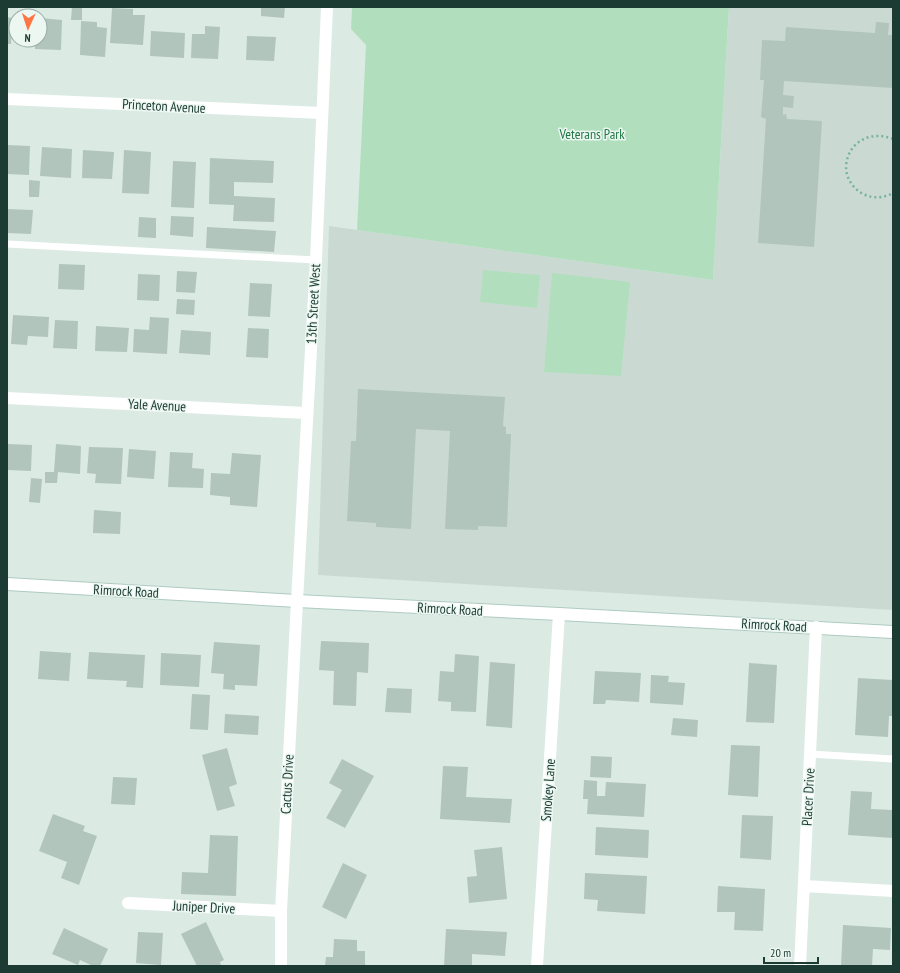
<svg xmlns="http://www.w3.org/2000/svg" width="900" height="973" font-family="'PT Sans Narrow',sans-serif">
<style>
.built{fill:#cadad3}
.green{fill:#b1dfbe}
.building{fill:#b1c5bd}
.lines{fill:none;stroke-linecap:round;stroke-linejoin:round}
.secondary-casing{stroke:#aecbc1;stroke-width:14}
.path{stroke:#78b2a1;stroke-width:2.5;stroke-dasharray:2 3;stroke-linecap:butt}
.service{stroke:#fff;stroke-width:7}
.minor{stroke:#fff;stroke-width:12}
.tertiary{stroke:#fff;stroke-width:12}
.secondary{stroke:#fff;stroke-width:12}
.labels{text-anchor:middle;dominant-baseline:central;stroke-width:3;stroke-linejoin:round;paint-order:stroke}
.street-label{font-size:14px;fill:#1c3b33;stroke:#ecf7f2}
.park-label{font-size:14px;fill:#227644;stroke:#ecf7f2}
</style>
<rect width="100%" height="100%" fill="#dceae4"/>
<path class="built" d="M729,7H893V610L318,575L329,226L713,280Z"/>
<path class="green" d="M352,7H729L713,280L357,230L366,45L351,29Z
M483,270L540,275L537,308L480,302Z
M552,273L630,282L621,376L544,372Z"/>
<path class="building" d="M72,7H82V20H71Z
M261,7H285L284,18L261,16Z
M112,8L133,9V15H145L143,45L110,43Z
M7,17L12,18L11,44H7Z
M40,18L62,20L61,50L35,49V40H40Z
M81,21L97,22V27L107,28L105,57L80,55Z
M876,22L889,23L888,35H893V88L784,81L783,95L794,96L793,108L783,107V115L786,114L787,119L822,121L814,247L758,243L766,119L761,117L764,80H760L762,40L785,41L786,27L875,33Z
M205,26L220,27L218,59L191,58L192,34H205Z
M151,31L185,33L184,58L150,56Z
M247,36L276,37L274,61L246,60Z
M7,145L30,146L29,175L7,174Z
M42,147L72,149L71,178L40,176Z
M83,150L114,152L112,179L82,178Z
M124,150L151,152L149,194L122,193Z
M210,158L274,161L273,183L234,182V196L275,198L274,222L233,221L234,205L209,204Z
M173,161L196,162L194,208L171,207Z
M29,180L40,181L39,197H29Z
M7,209L33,210L31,234L7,233Z
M171,216L194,217L193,237L170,235Z
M139,217L156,218V238L138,237Z
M207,227L276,231L274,252L206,248Z
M59,264L85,265L84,290L58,289Z
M177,271L197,272L195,293L176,292Z
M138,274L160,275L159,301L137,300Z
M250,283L272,284L270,317L248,316Z
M177,299L195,300L194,315L176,314Z
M13,315L49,317L48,337L28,336L27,345L11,344Z
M150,317L169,318L167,354L133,352L134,329L149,330Z
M55,320L78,321L77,349L53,348Z
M96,326L129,328L127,352L95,351Z
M248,328L269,329L268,358L246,357Z
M181,330L211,332L210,355L179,353Z
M358,389L505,397L503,426L506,427V434H511L507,527L478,526V530L445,529L450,431L416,429L411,529L376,527V523L347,521L351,441H356Z
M8,444L32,445L31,471L7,470Z
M56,444L81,446L80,474L58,472L57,483H45V472H54Z
M89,447L123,448L121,484L95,483L96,474L87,473Z
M129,449L156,451L154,479L127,477Z
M170,452L193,453L192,468L204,469L203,488L168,487Z
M232,453L261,455L257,507L230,505V497L210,495L211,473L230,474Z
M31,478L42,479L40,503L29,502Z
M94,510L121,512L120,534L93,533Z
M321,641L369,643L368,673L357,672L356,706L333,705L334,671L319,670Z
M214,642L260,645L257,686L235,685V690L223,689L224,674L211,673Z
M40,651L71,653L69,681L38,679Z
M89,652L145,655L143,688L126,687L127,681L87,679Z
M161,653L201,655L199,687L160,685Z
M455,654L479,656L476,712L451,711V702L438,701L440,671L454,672Z
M490,662L515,664L512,728L486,726Z
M749,663L777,665L774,723L746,722Z
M595,671L641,673L639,702L606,700L605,704H593Z
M651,675L669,676L668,682L685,683L683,705L650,703Z
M858,678L893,680V716H889L888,737L855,735Z
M387,688L412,689L411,713L385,712Z
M192,694L210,695L208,730L190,729Z
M225,714L259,716L258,735L224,733Z
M673,718L698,720L697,737L671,735Z
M731,745L760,746L758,797L728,795Z
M227,748L237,784L229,787L235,806L217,811L202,755Z
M591,756L612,757L611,778L590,777Z
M342,759L374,776L345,828L326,818L342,790L329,783Z
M443,766L468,767L466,797L512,799L510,823L440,819Z
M113,777L137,778L135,805L111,804Z
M584,780L597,781V796H605L606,782L646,784L644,817L587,814L588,799H583Z
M851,791L872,792L871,809L893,810V838L848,835Z
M53,814L85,826L83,831L97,836L79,885L61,878L67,862L39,851Z
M742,815L773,816L771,860L740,858Z
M596,827L649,830L648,858L595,855Z
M210,835L238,836L236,896L181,894L182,872L208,873Z
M502,847L507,899L469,903L467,877L477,876L474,850Z
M343,863L367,875L346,919L322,907Z
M585,873L647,876L645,914L597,911L598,900L584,899Z
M718,886L765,889L763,931L734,930L735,912H717Z
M206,922L224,960L220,962L221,966H197L181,934Z
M843,925L891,928L890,950L873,949L872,966H841Z
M64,928L108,949L100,966H93L80,960L78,965L52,954Z
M446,929L507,932L505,956L472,954V966H444Z
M138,932L163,933L161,965L136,963Z
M334,939L357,940V951H365V966H325L326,957H333Z"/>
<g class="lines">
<g class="secondary-casing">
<path id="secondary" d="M7,584L297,601L559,614L893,632"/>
</g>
<path class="path" d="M893,139C852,123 828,174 863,194C873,199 884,198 893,193"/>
<path class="service" d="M7,244L316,260
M810,754L893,759"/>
<path class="minor" d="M7,99L322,113
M7,398L306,413
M804,886L893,891
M128,903L281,911
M281,966V911L297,601
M537,966L559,614
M800,966L816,627"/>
<path class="tertiary" d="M297,601L316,260L327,7"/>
<use href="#secondary" class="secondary"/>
</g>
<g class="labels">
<g class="street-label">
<text transform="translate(164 106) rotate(3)">Princeton Avenue</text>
<text transform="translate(313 304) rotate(-87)">13th Street West</text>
<text transform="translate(157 405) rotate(3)">Yale Avenue</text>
<text transform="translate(126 591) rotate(3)">Rimrock Road</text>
<text transform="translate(450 609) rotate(3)">Rimrock Road</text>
<text transform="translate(774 625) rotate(3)">Rimrock Road</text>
<text transform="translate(287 784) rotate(-87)">Cactus Drive</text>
<text transform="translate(548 790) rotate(-86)">Smokey Lane</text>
<text transform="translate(808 797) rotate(-87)">Placer Drive</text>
<text transform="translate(204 907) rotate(3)">Juniper Drive</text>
</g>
<g class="park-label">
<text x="592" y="134">Veterans Park</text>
</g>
</g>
<rect width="900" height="973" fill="none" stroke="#1c3b33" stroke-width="16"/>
<g transform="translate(28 28) rotate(183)"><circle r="19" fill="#ecf7f2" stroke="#99aca6"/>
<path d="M0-3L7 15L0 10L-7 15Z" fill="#ff7645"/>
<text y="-6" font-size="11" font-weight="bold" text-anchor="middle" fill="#1c3b33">N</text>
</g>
<path d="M764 957v6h54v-6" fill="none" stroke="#1c3b33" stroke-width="2"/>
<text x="770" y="957" font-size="12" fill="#1c3b33" stroke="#ecf7f2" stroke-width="3" paint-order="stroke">20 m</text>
</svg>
